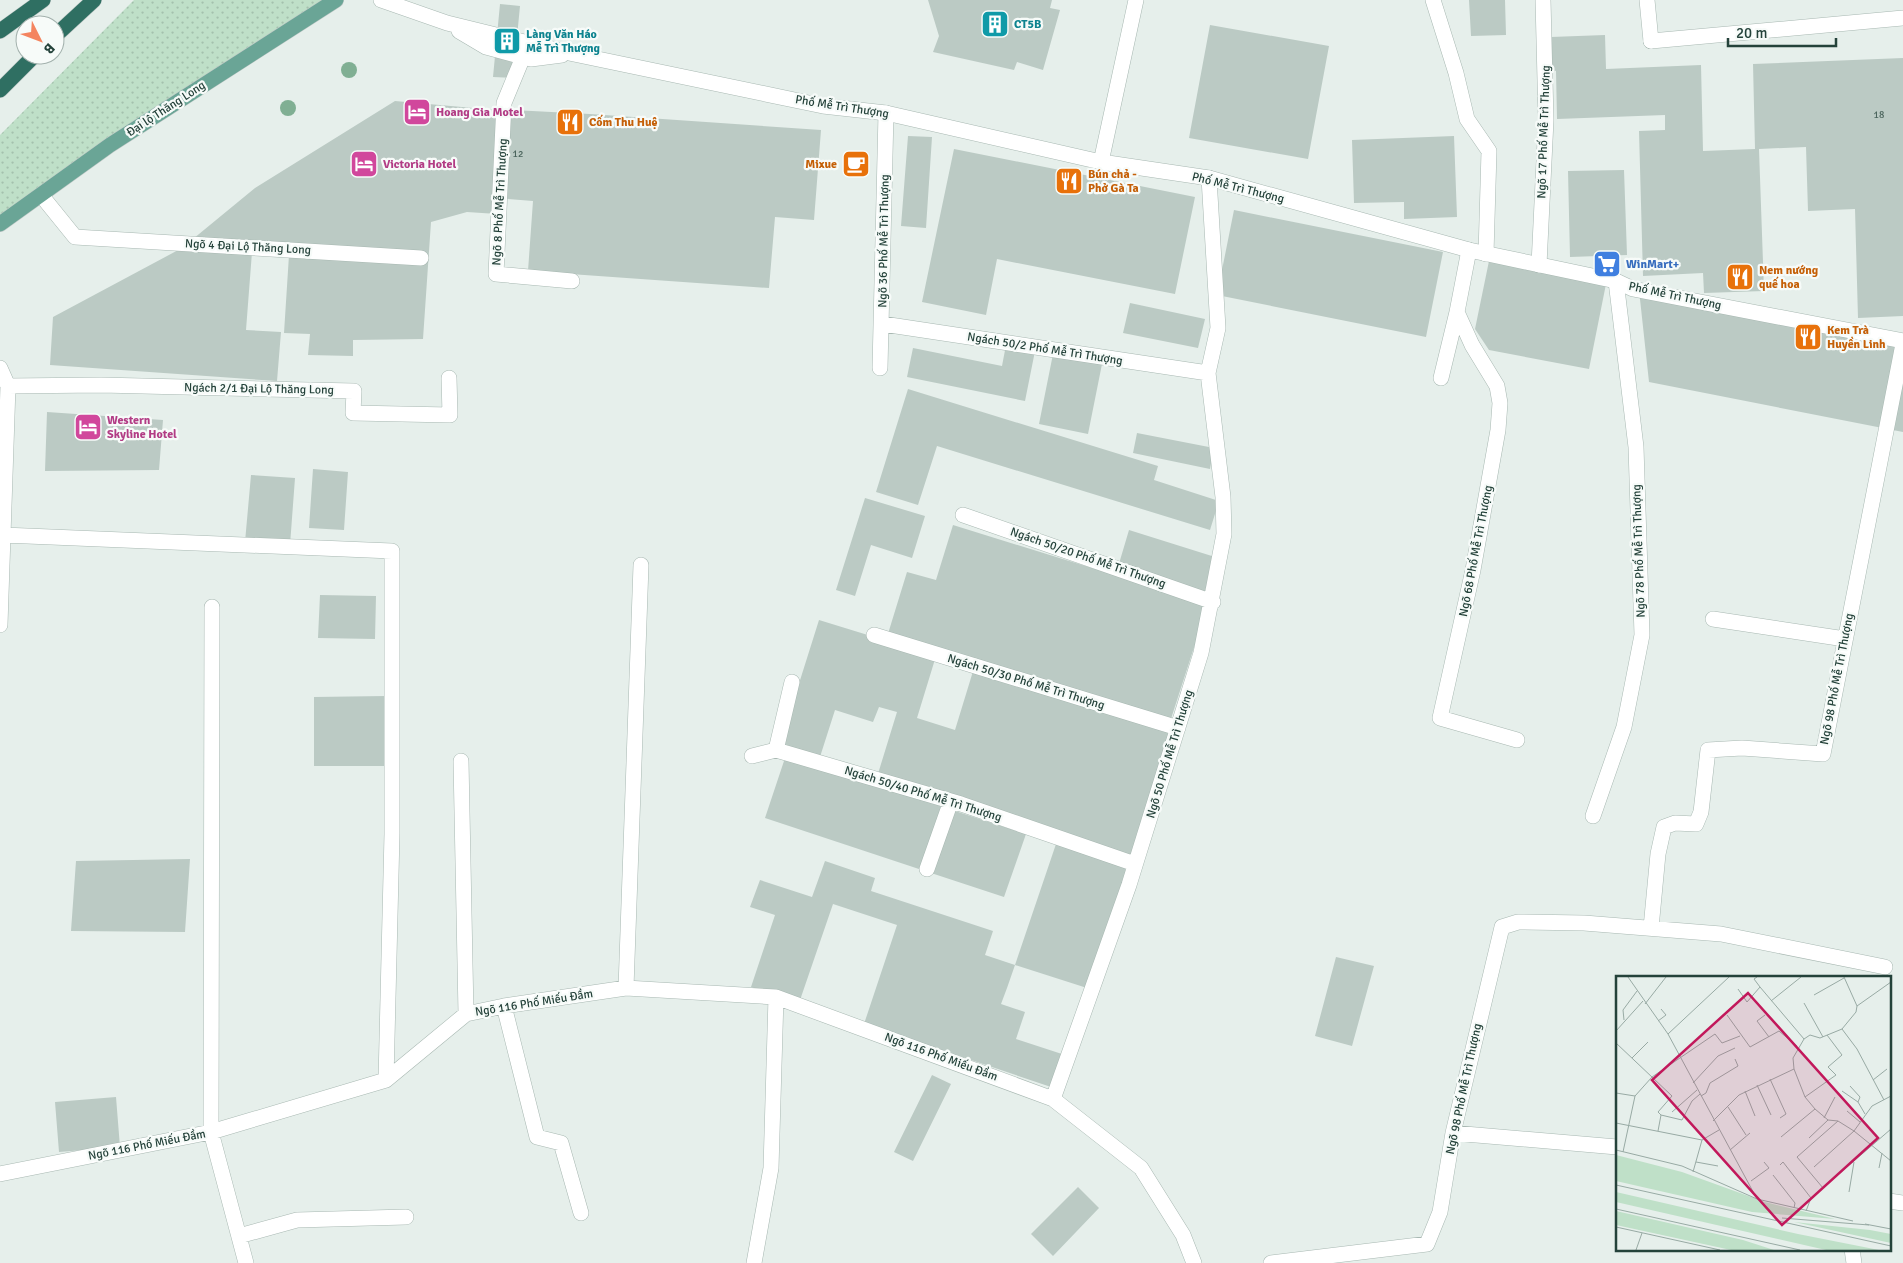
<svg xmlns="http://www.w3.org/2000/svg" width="1903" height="1263" font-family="Signika,sans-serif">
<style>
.grass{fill:url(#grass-dots)}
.building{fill:#bbcac4}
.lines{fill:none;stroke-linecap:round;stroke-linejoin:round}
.service-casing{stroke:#a8b8b2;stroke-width:16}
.minor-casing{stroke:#a8b8b2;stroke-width:16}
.primary-casing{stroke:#c2cac8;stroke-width:16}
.motorway-casing{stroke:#c2cac8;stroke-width:16}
.service{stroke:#fff;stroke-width:15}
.minor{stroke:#fff;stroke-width:15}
.primary{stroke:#6aa596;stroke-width:15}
.motorway{stroke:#2f6f62;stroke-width:15}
.tree{fill:#80af93}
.labels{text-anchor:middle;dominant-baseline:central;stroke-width:4.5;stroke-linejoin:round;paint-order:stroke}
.number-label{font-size:10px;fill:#4a645c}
.culture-label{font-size:12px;font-weight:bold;fill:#0d838f;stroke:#f7fbf9;text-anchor:start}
.street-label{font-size:12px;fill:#24423a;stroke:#f7fbf9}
.hotel-label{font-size:12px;font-weight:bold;fill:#b23c85;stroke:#f7fbf9;text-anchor:start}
.food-label{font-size:12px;font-weight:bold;fill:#c56008;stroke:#f7fbf9;text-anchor:start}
.shop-label{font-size:12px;font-weight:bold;fill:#366cbe;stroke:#f7fbf9;text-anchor:start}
.inset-road{fill:none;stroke:#98aaa4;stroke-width:1}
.view{fill:#c2185b;fill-opacity:0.15;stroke:#c2185b;stroke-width:2.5}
.inset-edge{fill:none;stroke:#24423a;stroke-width:2.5}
</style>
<defs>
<pattern id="grass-dots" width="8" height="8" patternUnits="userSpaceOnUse" patternTransform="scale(1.25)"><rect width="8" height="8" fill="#bfe0c8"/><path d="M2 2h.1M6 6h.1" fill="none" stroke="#a4c1ad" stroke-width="1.8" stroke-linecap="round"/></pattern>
</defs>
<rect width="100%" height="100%" fill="#e6efeb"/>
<path class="grass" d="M134,0H329L0,222V135Z"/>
<path class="building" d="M928,0H1052L1050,8L1060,10L1043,70L1017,62L1014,70L933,52L939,36Z
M1469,0H1505L1506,35L1471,36Z
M500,4L520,6L513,78L493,77Z
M1210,25L1329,46L1308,159L1189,138Z
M1605,35L1606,69L1701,65L1703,151L1755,149L1753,64L1903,58V316L1858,318L1855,209L1808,211L1806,147L1759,149L1764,291L1704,293L1703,273L1643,276L1639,131L1665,130V115L1557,119L1556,71L1552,70L1551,37Z
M395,101L473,108L590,114L821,130L814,220L775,217L769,288L528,271L533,201L497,198V214L467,212L431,222L423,339L353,340V356L308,355L310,334L284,333L289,255L252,252L246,330L281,332L277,381L50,365L53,317L182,248L255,188Z
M908,136L932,137L926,228L901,226Z
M1454,136L1457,217L1404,219V202L1354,203L1352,140Z
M954,149L1195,197L1175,294L997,259L986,315L922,302Z
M1624,170L1627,255L1570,257L1568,171Z
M1234,210L1443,252L1426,337L1217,295Z
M1489,261L1606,284L1589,369L1489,350L1475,329Z
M1639,290L1903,344V432L1649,382Z
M1130,303L1205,319L1198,348L1123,333Z
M1006,345L1035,351L1025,401L907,377L913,348L1002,366Z
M1053,354L1102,364L1088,434L1039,424Z
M908,389L1158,466L1154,480L1219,501L1210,530L937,446L918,505L876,492Z
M47,412L163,420L159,470L45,471Z
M1137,433L1214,448L1210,469L1133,453Z
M313,469L348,472L344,530L309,528Z
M251,475L295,478L290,545L245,542Z
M865,498L925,516L912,558L871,545L855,596L836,590Z
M953,525L1208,604L1169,725L887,637L907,572L936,580Z
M1129,530L1215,557L1204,594L1118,567Z
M320,595L376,596L375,639L318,638Z
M819,620L936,656L917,718L955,730L974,668L1172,729L1132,856L877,777L897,712L879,707L873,722L835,710L819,760L779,747Z
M386,696L384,766H314V697Z
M786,755L946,808L925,871L765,818Z
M949,809L1026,834L1004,897L928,872Z
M1056,844L1128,868L1087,988L1015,965L1007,988L1001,1004L1025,1012L1016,1039L1065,1055L1054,1088L864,1024L897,925L833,904L799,1003L751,987L775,915L750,907L760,880L812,897L825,861L875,878L871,891L993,931L985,955L1015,965Z
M190,859L185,932L71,931L76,861Z
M1336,957L1374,966L1352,1046L1315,1036Z
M932,1075L951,1084L913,1161L894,1152Z
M116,1097L120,1147L59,1152L55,1102Z
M1078,1187L1099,1208L1053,1256L1031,1234Z"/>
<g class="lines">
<g class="service-casing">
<path id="service" d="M1433,0L1456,73L1467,119L1489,151L1486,254
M1647,0L1651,41
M523,57L504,103L496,274L572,281
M41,195L75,237L421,258
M1469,250L1457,312L1472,345L1497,386L1500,403L1498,430L1473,570L1440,718L1517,740
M1539,265L1546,120L1543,0
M883,324L1208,373
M0,368L8,386L0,625
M880,368L886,113
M1441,378L1457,312
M8,386L101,385L354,391L353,413L450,415L449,378
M963,515L1213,602
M3,535L392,551V834L386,1080
M212,607L211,1132L246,1263
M1713,619L1845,639
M874,635L1178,728
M792,682L776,750L961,804L1135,864
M752,756L776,750
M461,761L466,1014
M1593,816L1624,727L1642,635L1636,447L1616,281
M927,869L951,801
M1651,928L1658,854L1664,827L1675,823L1696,824L1701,812L1708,750L1742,748L1823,754L1903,344
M626,988L641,565
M504,1006L537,1137L561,1143L581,1213
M1053,1099L1129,885L1201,653L1224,534L1223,497L1208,373L1218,328L1209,178
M1453,1133L1617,1147
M0,1174L211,1132L386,1080L466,1014L504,1006L626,988L776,997L1053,1099L1141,1168L1183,1235L1194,1263
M1889,1201L1903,1203
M239,1236L297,1220L406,1217
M1852,1249L1854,1263
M754,1263L771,1168L776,997
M1271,1263L1427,1244L1440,1212L1453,1133L1502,927L1518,922L1584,923L1721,934L1885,967"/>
</g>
<g class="minor-casing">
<path id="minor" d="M381,0L447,23L569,53L823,106L886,113L1101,162L1209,178L1469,250L1616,281L1633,289L1903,341
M459,31L486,47L531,59L562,55
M1651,41L1903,18
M1101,162L1136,0"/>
</g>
<g class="primary-casing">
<path id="primary" d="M0,224L110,145L336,0"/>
</g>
<g class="motorway-casing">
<path id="motorway" d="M0,31L43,0
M55,36L94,0
M0,90L35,55"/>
</g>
<use href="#service" class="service"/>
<use href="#minor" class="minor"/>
<use href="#primary" class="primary"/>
<use href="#motorway" class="motorway"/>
</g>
<g class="tree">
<circle cx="349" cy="70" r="8"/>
<circle cx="288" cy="108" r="8"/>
</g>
<defs>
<g id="building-square" transform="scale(1.4375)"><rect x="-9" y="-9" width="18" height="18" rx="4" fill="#0f9aa8" stroke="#f7fbf9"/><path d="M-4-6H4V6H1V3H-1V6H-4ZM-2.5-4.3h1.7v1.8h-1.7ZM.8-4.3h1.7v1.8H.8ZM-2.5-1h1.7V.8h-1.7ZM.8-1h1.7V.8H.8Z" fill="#fff"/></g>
<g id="hotel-square" transform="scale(1.4375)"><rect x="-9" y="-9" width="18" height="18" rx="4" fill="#d1479c" stroke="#f7fbf9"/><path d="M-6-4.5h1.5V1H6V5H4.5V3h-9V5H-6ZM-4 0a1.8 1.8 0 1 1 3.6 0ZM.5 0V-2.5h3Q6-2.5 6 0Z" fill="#fff"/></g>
<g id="restaurant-square" transform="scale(1.4375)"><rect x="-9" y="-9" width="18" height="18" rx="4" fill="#e8710a" stroke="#f7fbf9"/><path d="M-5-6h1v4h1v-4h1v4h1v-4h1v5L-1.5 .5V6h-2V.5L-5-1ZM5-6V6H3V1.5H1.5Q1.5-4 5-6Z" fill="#fff"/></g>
<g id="cafe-square" transform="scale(1.4375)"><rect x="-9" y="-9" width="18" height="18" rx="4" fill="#e8710a" stroke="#f7fbf9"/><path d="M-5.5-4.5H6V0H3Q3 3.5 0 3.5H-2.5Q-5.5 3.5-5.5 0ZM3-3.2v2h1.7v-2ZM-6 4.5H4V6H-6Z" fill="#fff"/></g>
<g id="supermarket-square" transform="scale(1.4375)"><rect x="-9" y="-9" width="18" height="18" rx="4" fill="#3f7fe0" stroke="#f7fbf9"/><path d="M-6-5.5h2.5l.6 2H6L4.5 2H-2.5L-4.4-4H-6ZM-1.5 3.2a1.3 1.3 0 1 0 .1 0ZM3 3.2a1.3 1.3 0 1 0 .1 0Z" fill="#fff"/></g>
</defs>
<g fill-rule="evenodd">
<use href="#building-square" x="995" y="24"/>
<use href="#building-square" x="507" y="41"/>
<use href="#hotel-square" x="417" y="112"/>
<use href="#restaurant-square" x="570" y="122"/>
<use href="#hotel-square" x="364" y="164"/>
<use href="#cafe-square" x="856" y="164"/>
<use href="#restaurant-square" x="1069" y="181"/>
<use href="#supermarket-square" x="1607" y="264"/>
<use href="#restaurant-square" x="1740" y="277"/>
<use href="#restaurant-square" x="1808" y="337"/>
<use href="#hotel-square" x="88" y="427"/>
</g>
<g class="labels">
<g class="number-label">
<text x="1879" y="115">18</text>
<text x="518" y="154">12</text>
</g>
<g class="culture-label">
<text x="1014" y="24">CT5B</text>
<text x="526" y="34">Làng Văn Háo<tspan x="526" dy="14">Mễ Trì Thượng</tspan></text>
</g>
<g class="street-label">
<text transform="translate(842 107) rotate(9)">Phố Mễ Trì Thượng</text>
<text transform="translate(166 109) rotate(-33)">Đại lộ Thăng Long</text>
<text transform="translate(1544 132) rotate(-88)">Ngõ 17 Phố Mễ Trì Thượng</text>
<text transform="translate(1238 188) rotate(14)">Phố Mễ Trì Thượng</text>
<text transform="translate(500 202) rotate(-87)">Ngõ 8 Phố Mễ Trì Thượng</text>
<text transform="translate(884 241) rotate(-89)">Ngõ 36 Phố Mễ Trì Thượng</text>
<text transform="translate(248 247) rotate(3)">Ngõ 4 Đại Lộ Thăng Long</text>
<text transform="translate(1675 296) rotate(12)">Phố Mễ Trì Thượng</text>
<text transform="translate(1045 349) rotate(9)">Ngách 50/2 Phố Mễ Trì Thượng</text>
<text transform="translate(259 389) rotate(1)">Ngách 2/1 Đại Lộ Thăng Long</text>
<text transform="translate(1476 551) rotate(-79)">Ngõ 68 Phố Mễ Trì Thượng</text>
<text transform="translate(1639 551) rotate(-92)">Ngõ 78 Phố Mễ Trì Thượng</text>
<text transform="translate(1088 558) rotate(19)">Ngách 50/20 Phố Mễ Trì Thượng</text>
<text transform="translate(1837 679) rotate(-79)">Ngõ 98 Phố Mễ Trì Thượng</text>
<text transform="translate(1026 682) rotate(17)">Ngách 50/30 Phố Mễ Trì Thượng</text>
<text transform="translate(1170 754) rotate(-73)">Ngõ 50 Phố Mễ Trì Thượng</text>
<text transform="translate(923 794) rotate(17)">Ngách 50/40 Phố Mễ Trì Thượng</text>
<text transform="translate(534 1003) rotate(-9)">Ngõ 116 Phố Miếu Đầm</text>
<text transform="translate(941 1057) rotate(20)">Ngõ 116 Phố Miếu Đầm</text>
<text transform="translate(1464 1089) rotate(-78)">Ngõ 98 Phố Mễ Trì Thượng</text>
<text transform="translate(147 1145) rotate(-11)">Ngõ 116 Phố Miếu Đầm</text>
</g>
<g class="hotel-label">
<text x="436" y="112">Hoang Gia Motel</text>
<text x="383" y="164">Victoria Hotel</text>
<text x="107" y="420">Western<tspan x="107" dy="14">Skyline Hotel</tspan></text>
</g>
<g class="food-label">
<text x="589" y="122">Cốm Thu Huệ</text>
<text x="837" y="164" text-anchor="end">Mixue</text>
<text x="1088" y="174">Bún chả -<tspan x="1088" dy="14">Phở Gà Ta</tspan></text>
<text x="1759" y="270">Nem nướng<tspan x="1759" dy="14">quế hoa</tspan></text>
<text x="1827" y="330">Kem Trà<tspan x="1827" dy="14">Huyền Linh</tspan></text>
</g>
<g class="shop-label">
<text x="1626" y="264">WinMart+</text>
</g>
</g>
<g transform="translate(1616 976)">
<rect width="275" height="275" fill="#e6efeb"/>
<path d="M0,179L66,196L149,226L219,243L136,236L0,205ZM0,216L182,258L263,274H210L0,226ZM0,235L127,264L158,274H115L0,249ZM178,246L254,254L275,258V267Z" fill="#bfe0c8"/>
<path class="inset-road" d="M12,1L52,58L141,223M141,1L138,3L144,11L188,63M228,1L241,30M275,6L241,30L240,36L226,53L204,62L194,59L188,63L177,82L178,93L189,121L199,133L212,144L222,145L238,155L275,185M122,13L131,26L144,11M198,19L228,2M155,25L185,1M188,27L207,61M29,28L50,1M111,39L134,71L163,55L181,70M149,39L141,45L153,61M8,44L7,34L21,15M42,45L50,39L45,33M226,53L241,73L268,124M0,55L27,25M52,58L113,1M0,67L56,120L42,136L45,139L66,144L76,125L84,118M16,82L32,66M154,103L170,138L164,142M257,104L271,93M77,107L102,80L119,72M141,109L155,139M234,110L244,121L242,126L249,138M129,115L139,140M226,115L242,126M0,117L19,120M85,120L90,117L94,107L122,90L119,83M189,121L220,99L212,91L226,79L211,59M112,131L130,159M231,135L244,146M56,136L81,114M208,142L219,121M97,145L123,119L178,93M0,147L86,164L103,154M42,155L45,139M165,161L199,133M193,162L212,144M0,174L66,190L141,223L237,245M114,174L134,157M7,176L19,120L36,101L99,58L106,67L124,60M80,186L102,190M164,189L167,186L195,222M198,191L238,155L256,130L275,120M263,192L266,177M77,196L86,164M157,199L179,227L178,232M135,205L153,192L148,186M0,209L275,270M207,212L181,181L222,145M233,216L238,186M0,233L184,274M190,235L195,222L275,153M166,242L253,249M249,248L275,253M0,251L104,274M20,274L26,257"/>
<path class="view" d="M132,17L262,162L166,249L36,104Z"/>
<rect width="275" height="275" class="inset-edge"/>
</g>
<g transform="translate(40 40) rotate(132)"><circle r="24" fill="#f7fbf9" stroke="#a3b1ad"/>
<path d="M0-4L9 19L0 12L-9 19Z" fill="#f4845f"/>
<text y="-8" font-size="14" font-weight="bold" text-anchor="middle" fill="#24423a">B</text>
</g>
<path d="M1728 38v8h108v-8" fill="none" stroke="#24423a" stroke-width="2.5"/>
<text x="1736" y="38" font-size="15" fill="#24423a" stroke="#f7fbf9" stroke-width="4" paint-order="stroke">20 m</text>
</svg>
